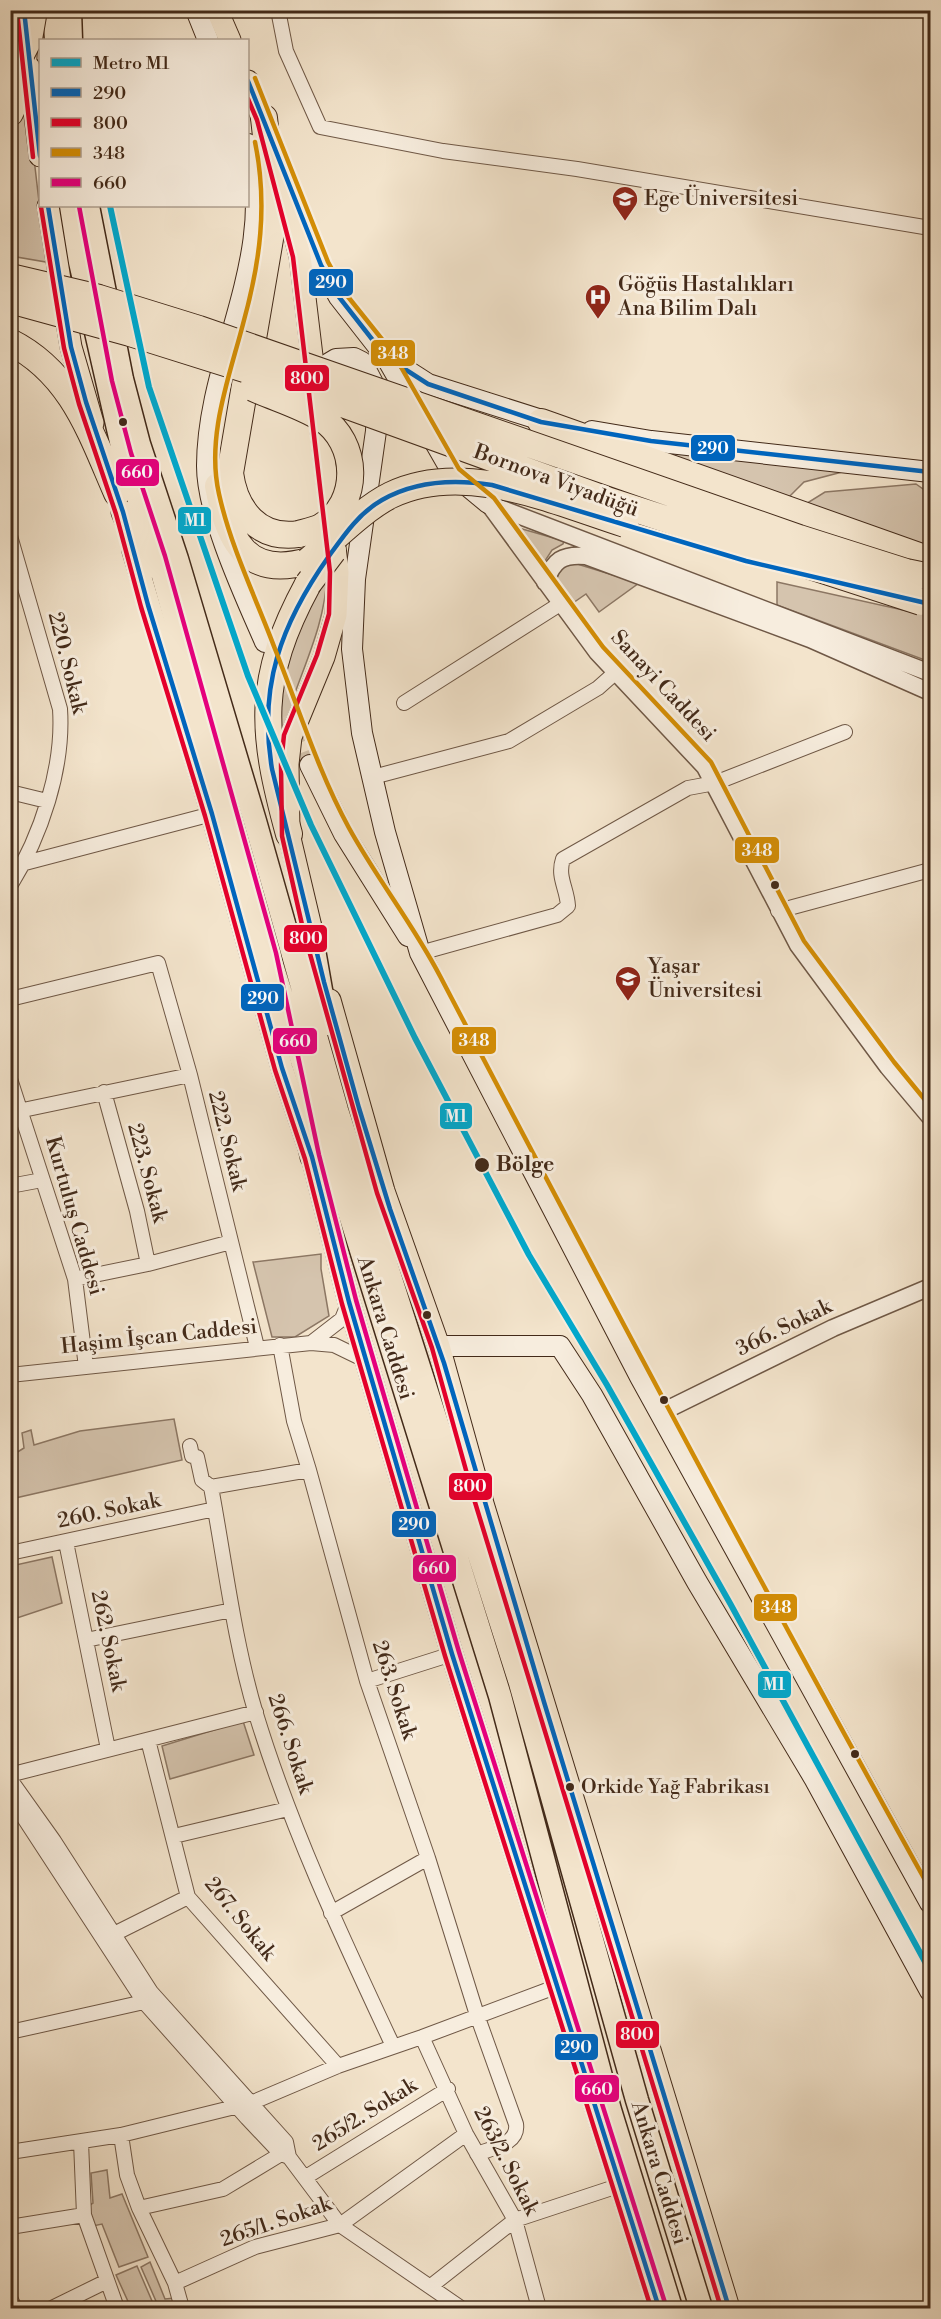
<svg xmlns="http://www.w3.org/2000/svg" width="941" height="2319" font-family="'Libre Bodoni',serif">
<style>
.green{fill:#d5c4ae;stroke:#8c7764;stroke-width:1.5}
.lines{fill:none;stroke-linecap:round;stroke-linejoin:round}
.secondary-tunnel{stroke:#d0bfa8;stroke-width:20;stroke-dasharray:20 10;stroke-linecap:butt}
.minor-casing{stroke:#6f5846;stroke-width:16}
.tertiary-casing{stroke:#6f5846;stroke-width:19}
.secondary-casing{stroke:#432a19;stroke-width:22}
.primary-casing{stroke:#432a19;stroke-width:23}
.trunk-casing{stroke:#432a19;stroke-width:25}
.motorway-casing{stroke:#432a19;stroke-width:28}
.minor{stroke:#f7edde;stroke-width:14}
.tertiary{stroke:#f7edde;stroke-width:16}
.secondary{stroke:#f7edde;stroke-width:20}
.primary{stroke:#f3e4cc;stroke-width:21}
.trunk{stroke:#f3e4cc;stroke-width:22}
.motorway{stroke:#f3e4cc;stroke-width:26}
.motorway-bridge-casing{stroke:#432a19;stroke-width:28;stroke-linecap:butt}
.motorway-bridge{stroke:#f3e4cc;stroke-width:26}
.bus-1-casing{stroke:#f7edde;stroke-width:9}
.bus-2-casing{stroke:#f7edde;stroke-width:9}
.bus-3-casing{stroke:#f7edde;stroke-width:9}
.bus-4-casing{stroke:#f7edde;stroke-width:9}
.bus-1{stroke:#0065bd;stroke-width:4.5}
.bus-2{stroke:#e4002b;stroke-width:4.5}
.bus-3{stroke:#d38d05;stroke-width:4.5}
.bus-4{stroke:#e5007d;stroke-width:4.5}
.metro-1-casing{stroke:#f7edde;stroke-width:10}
.metro-1{stroke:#00a9ce;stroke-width:6}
.bus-dot{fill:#432a19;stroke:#f7edde;stroke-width:2}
.labels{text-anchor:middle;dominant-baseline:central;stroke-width:6;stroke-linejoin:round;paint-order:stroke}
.bus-label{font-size:20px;fill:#432a19;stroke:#f7edde;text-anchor:start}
.poi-label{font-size:21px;fill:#432a19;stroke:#f7edde;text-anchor:start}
.street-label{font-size:21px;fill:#432a19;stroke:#f7edde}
.stop-label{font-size:21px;font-weight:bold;fill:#432a19;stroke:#f7edde;text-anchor:start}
.line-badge{stroke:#f7edde;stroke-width:2}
.badge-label{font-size:16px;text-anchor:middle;font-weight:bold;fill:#fff}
</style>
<rect width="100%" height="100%" fill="#f3e4cc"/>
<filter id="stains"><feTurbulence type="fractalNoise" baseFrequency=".00333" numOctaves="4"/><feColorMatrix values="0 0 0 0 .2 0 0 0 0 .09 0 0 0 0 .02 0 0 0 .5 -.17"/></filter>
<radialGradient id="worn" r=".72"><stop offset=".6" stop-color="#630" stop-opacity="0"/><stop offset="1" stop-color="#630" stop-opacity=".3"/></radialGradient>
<path class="green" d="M27,98L46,262L11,256V128Z
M635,448L846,471L804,482L785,501Z
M916,484L930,494V547L804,505L825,492Z
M512,526L564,541L563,544L552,550L543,564Z
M574,563L639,583L599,612L586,594L570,605L555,585L560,569Z
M327,576C325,619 309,654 295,693C287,717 281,741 275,766L286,635Z
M777,582L930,616V662L777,605Z
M321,1254V1269L329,1316L295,1337H272L253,1262Z
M174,1419L182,1460L11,1499V1456L24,1448L22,1433L31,1430L34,1445L80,1431Z
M52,1557L62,1603L11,1620V1566Z
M243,1721L254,1755L170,1779L162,1746Z
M107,2170L110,2198L122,2194L148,2257L119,2267L102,2224L88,2227L82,2210L93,2203L91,2173Z
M150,2262L165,2299L174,2298V2308H159L141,2267Z
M137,2266L155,2308H131L116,2275Z"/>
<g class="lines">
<path class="secondary-tunnel" d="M274,667L310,765"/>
<g class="minor-casing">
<path id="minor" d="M278,10L286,51L320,127L443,151L577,169L930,228
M10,536L60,709C64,768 41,836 10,886
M404,703L560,604
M373,777L509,741L598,688L616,672
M10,792L47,801
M25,863L212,814
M778,911L930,870
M420,953L557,915L568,906C567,888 557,877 563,859L688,788L715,783L845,732
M10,999L158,963L190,1075
M10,1079L75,1279L86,1367
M104,1092L137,1211L148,1264
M23,1110L190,1075L257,1347
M10,1186L42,1180
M75,1279L148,1264L231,1242
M311,1343L342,1319L349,1302
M280,1345L294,1421L309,1470
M10,1375L311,1343L334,1345L367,1361
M190,1446L192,1456L197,1457L202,1480L211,1487C225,1562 234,1641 256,1714C291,1829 342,1937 393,2046
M211,1487L309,1470L367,1681L428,1858L477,2015L516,2124C519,2144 492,2148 477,2154
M66,1542L108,1749
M10,1553L215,1509
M86,1640L232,1610
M367,1681L452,1654
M148,1740L188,1897L338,2066
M12,1782L54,1841L151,1992L286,2142L289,2157
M11,1789L13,1774L256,1712
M10,1805L22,1815L144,2002L247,2118L281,2154L289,2157L340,2225L461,2308
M174,1836L288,1809
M331,1913L428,1858
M114,1934L188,1897
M10,2032L144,2002
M422,2037L466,2134L515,2220L539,2308
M121,2135L127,2175L139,2208L175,2283
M81,2142L84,2215L117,2308
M10,2152L121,2135L251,2103L338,2066L422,2037L558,1986
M306,2177L448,2089
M139,2208L223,2189L281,2154
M10,2227L84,2215
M431,2286L515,2220L621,2185
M10,2298L15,2308
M52,2308L105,2282
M182,2308L175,2283L255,2247L340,2225L466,2134"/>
</g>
<g class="tertiary-casing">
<path id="tertiary" d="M488,503L597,652L705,767L798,945L888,1067L930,1117
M489,504L930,673
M545,582C554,560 562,554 586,556L810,639L930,692
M660,1413L833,1328L930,1287"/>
</g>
<g class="secondary-casing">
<path id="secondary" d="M196,10L208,40
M248,144C280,254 207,357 207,466C207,515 245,596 265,642
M289,185L321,265L339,297L386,357L453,474L488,503
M386,357L428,384L554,424
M318,382L326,365L336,359L354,358L362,362L374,385L377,401L376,431L355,579L352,649L362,733L385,832L420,953L640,1377L930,1903
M592,431L651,441L930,472
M310,765L344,834L408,936
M439,1346H560L592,1395L697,1582L814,1778L930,1991"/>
</g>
<g class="primary-casing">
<path id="primary" d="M217,10L230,40
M29,67L40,156
M248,81L268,134
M279,175L300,256L338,572L336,615L324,657L291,737L288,764L289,834L315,944
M48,206L71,347L93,423
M133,551L212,814L282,1068L312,1157L349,1302L452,1654L659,2308
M330,1000L384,1191L439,1346L481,1497L729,2308"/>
</g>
<g class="trunk-casing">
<path id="trunk" d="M54,10L56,40
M70,10L71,40
M71,206L80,262L124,455L158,558L269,955L500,1696L610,2110L671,2308
M88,206L122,379L139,444L177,559L255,821L337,1110L520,1683L637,2100L701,2308
M123,512L146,568
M310,927L327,1024
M299,1097L312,1157
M455,1438L481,1497"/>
</g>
<g class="motorway-casing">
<path id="motorway" d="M10,113L22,87L24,46
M264,118L273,199L270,239L230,473C235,510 258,540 299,534
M10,342C72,373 91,434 117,493
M541,422L930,560
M218,486C228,541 247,579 308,561
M289,834C261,732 256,680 308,584"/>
</g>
<use href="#minor" class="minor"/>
<use href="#tertiary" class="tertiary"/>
<use href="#secondary" class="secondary"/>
<use href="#primary" class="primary"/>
<use href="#trunk" class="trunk"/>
<use href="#motorway" class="motorway"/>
<g class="motorway-bridge-casing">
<path id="motorway-bridge" d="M10,76L29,39L34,10
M10,277L99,298L199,329L799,538L906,572L930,577
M10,300L130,333L260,374L607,500L921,602
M253,388C275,398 300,405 321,418C359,442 361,503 321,527C315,530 306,532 299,534
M308,561C332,541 364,508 391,495C464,460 553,501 625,524
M308,584L333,551"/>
</g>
<use href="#motorway-bridge" class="motorway-bridge"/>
<g class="bus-1-casing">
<path id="bus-1" d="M24,10L40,156
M248,81L321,265L339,297L386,357L428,384L541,422L651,441L930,472
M48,206L71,347L86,402L123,512L148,605L212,814L282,1068L312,1157L349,1302L452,1654L659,2308
M729,2308L544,1702L444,1363L390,1209L359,1108L324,982L272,769C258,686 281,624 329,556C344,535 359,513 382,500C415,481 454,479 492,485L746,561L930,604"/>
</g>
<g class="bus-2-casing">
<path id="bus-2" d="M17,11L33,157
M248,99L257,120L293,257L330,572L329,614L317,655L284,735L281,764L282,836L303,929L377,1193L432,1348L474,1499L721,2308
M41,207L64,348L79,404L116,514L141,607L205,816L275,1070L305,1159L342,1304L445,1656L651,2308"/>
</g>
<g class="bus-3-casing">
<path id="bus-3" d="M255,78L328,262L345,293L393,353L459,469L494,498L603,647L711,762L804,941L894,1062L930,1106
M255,142C268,205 260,263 243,324C229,378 206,437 219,494C231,548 256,598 275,649C299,709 318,771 349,828C377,879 413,924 440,976C600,1282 762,1587 930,1889"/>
</g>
<g class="bus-4-casing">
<path id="bus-4" d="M79,206L112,381L131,453L165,556L276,953L319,1155L356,1300L459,1652L666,2306"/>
</g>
<use href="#bus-1" class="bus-1"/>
<use href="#bus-2" class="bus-2"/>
<use href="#bus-3" class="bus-3"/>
<use href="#bus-4" class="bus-4"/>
<g class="metro-1-casing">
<path id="metro-1" d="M110,206L149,387L248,676L311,825L415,1038L529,1255L607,1385L731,1605L930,1971"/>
</g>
<use href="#metro-1" class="metro-1"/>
</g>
<defs>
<g id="university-pin" transform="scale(1.35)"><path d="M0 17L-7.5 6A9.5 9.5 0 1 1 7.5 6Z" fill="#8f2418" stroke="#f7edde"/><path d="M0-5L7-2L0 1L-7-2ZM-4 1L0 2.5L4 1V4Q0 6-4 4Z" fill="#fff"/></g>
<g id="hospital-pin" transform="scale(1.35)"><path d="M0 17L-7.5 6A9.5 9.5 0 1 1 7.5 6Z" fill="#8f2418" stroke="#f7edde"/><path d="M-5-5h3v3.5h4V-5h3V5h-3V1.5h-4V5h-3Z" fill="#fff"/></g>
</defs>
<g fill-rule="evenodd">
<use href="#university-pin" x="625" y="199"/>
<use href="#hospital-pin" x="598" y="297"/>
<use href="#university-pin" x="628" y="979"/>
</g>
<g class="bus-dot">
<circle cx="123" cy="422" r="5"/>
<circle cx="775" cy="885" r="5"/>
<circle cx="482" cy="1165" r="8"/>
<circle cx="427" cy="1315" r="5"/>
<circle cx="664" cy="1400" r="5"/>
<circle cx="855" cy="1754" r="5"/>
<circle cx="570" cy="1787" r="5"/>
</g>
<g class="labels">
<g class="bus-label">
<text x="581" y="1787">Orkide Yağ Fabrikası</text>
</g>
<g class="poi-label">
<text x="644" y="199">Ege Üniversitesi</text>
<text x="618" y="285">Göğüs Hastalıkları<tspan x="618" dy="24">Ana Bilim Dalı</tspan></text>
<text x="648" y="967">Yaşar<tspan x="648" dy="24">Üniversitesi</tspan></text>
</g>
<g class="street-label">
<text transform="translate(556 481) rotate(20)">Bornova Viyadüğü</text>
<text transform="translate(67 663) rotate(76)">220. Sokak</text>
<text transform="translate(663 686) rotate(47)">Sanayi Caddesi</text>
<text transform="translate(227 1141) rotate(76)">222. Sokak</text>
<text transform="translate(147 1173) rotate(75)">223. Sokak</text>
<text transform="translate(74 1216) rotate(74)">Kurtuluş Caddesi</text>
<text transform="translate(385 1328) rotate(73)">Ankara Caddesi</text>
<text transform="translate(784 1328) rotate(-26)">366. Sokak</text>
<text transform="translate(159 1337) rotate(-6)">Haşim İşcan Caddesi</text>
<text transform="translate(109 1511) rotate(-12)">260. Sokak</text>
<text transform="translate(108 1641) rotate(78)">262. Sokak</text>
<text transform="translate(394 1690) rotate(72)">263. Sokak</text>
<text transform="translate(290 1744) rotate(72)">266. Sokak</text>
<text transform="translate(240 1919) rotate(51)">267. Sokak</text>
<text transform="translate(365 2115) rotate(-32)">265/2. Sokak</text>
<text transform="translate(506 2161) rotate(63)">263/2. Sokak</text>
<text transform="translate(659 2173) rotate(73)">Ankara Caddesi</text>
<text transform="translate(276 2222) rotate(-19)">265/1. Sokak</text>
</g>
<g class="stop-label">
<text x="496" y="1165">Bölge</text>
</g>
</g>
<g class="line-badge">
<rect x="308" y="268" width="46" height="29" rx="6" fill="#0065bd"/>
<rect x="370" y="339" width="46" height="28" rx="6" fill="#d38d05"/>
<rect x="284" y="364" width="46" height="28" rx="6" fill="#e4002b"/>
<rect x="690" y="434" width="46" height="28" rx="6" fill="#0065bd"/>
<rect x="115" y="458" width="45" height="29" rx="6" fill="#e5007d"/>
<rect x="177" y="506" width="35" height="29" rx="6" fill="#00a9ce"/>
<rect x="734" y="836" width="46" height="28" rx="6" fill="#d38d05"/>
<rect x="283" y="924" width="45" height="29" rx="6" fill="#e4002b"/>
<rect x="240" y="983" width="45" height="29" rx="6" fill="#0065bd"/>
<rect x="451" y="1026" width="46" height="29" rx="6" fill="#d38d05"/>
<rect x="272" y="1027" width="46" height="28" rx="6" fill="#e5007d"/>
<rect x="439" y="1102" width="34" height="28" rx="6" fill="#00a9ce"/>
<rect x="448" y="1472" width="45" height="29" rx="6" fill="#e4002b"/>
<rect x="391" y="1510" width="46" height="28" rx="6" fill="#0065bd"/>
<rect x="412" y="1554" width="45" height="29" rx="6" fill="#e5007d"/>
<rect x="753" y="1593" width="45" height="29" rx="6" fill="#d38d05"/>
<rect x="757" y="1670" width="35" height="29" rx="6" fill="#00a9ce"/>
<rect x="615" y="2020" width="45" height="29" rx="6" fill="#e4002b"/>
<rect x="554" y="2033" width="45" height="28" rx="6" fill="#0065bd"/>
<rect x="574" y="2074" width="46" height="29" rx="6" fill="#e5007d"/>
</g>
<g class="badge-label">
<text x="331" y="288">290</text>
<text x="393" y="359">348</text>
<text x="307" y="384">800</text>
<text x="713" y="454">290</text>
<text x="137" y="478">660</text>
<text x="195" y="526">M1</text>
<text x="757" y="856">348</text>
<text x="306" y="944">800</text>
<text x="263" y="1004">290</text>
<text x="474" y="1046">348</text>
<text x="295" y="1047">660</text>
<text x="456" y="1122">M1</text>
<text x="470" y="1492">800</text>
<text x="414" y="1530">290</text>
<text x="434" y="1574">660</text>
<text x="776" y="1613">348</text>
<text x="774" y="1690">M1</text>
<text x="637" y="2040">800</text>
<text x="576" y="2053">290</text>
<text x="597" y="2095">660</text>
</g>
<rect width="941" height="2319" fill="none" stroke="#f3e4cc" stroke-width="36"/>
<rect x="12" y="12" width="917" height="2295" fill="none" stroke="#432a19" stroke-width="3"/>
<rect x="18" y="18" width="905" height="2283" fill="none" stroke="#432a19" stroke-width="1.5"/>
<rect x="39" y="39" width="210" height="168" fill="#f7edde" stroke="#af9f8f" stroke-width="1.5"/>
<rect x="51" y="58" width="30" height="9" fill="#00a9ce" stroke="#af9f8f" stroke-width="1.5"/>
<text x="93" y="69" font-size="18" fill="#432a19">Metro M1</text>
<rect x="51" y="88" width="30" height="9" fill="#0065bd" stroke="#af9f8f" stroke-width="1.5"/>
<text x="93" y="99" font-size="18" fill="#432a19">290</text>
<rect x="51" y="118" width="30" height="9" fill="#e4002b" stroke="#af9f8f" stroke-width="1.5"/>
<text x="93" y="129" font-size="18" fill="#432a19">800</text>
<rect x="51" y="148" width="30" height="9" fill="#d38d05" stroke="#af9f8f" stroke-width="1.5"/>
<text x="93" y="159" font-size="18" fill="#432a19">348</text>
<rect x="51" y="178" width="30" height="9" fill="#e5007d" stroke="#af9f8f" stroke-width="1.5"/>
<text x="93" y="189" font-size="18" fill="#432a19">660</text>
<rect width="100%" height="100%" filter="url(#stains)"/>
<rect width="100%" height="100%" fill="url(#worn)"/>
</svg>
